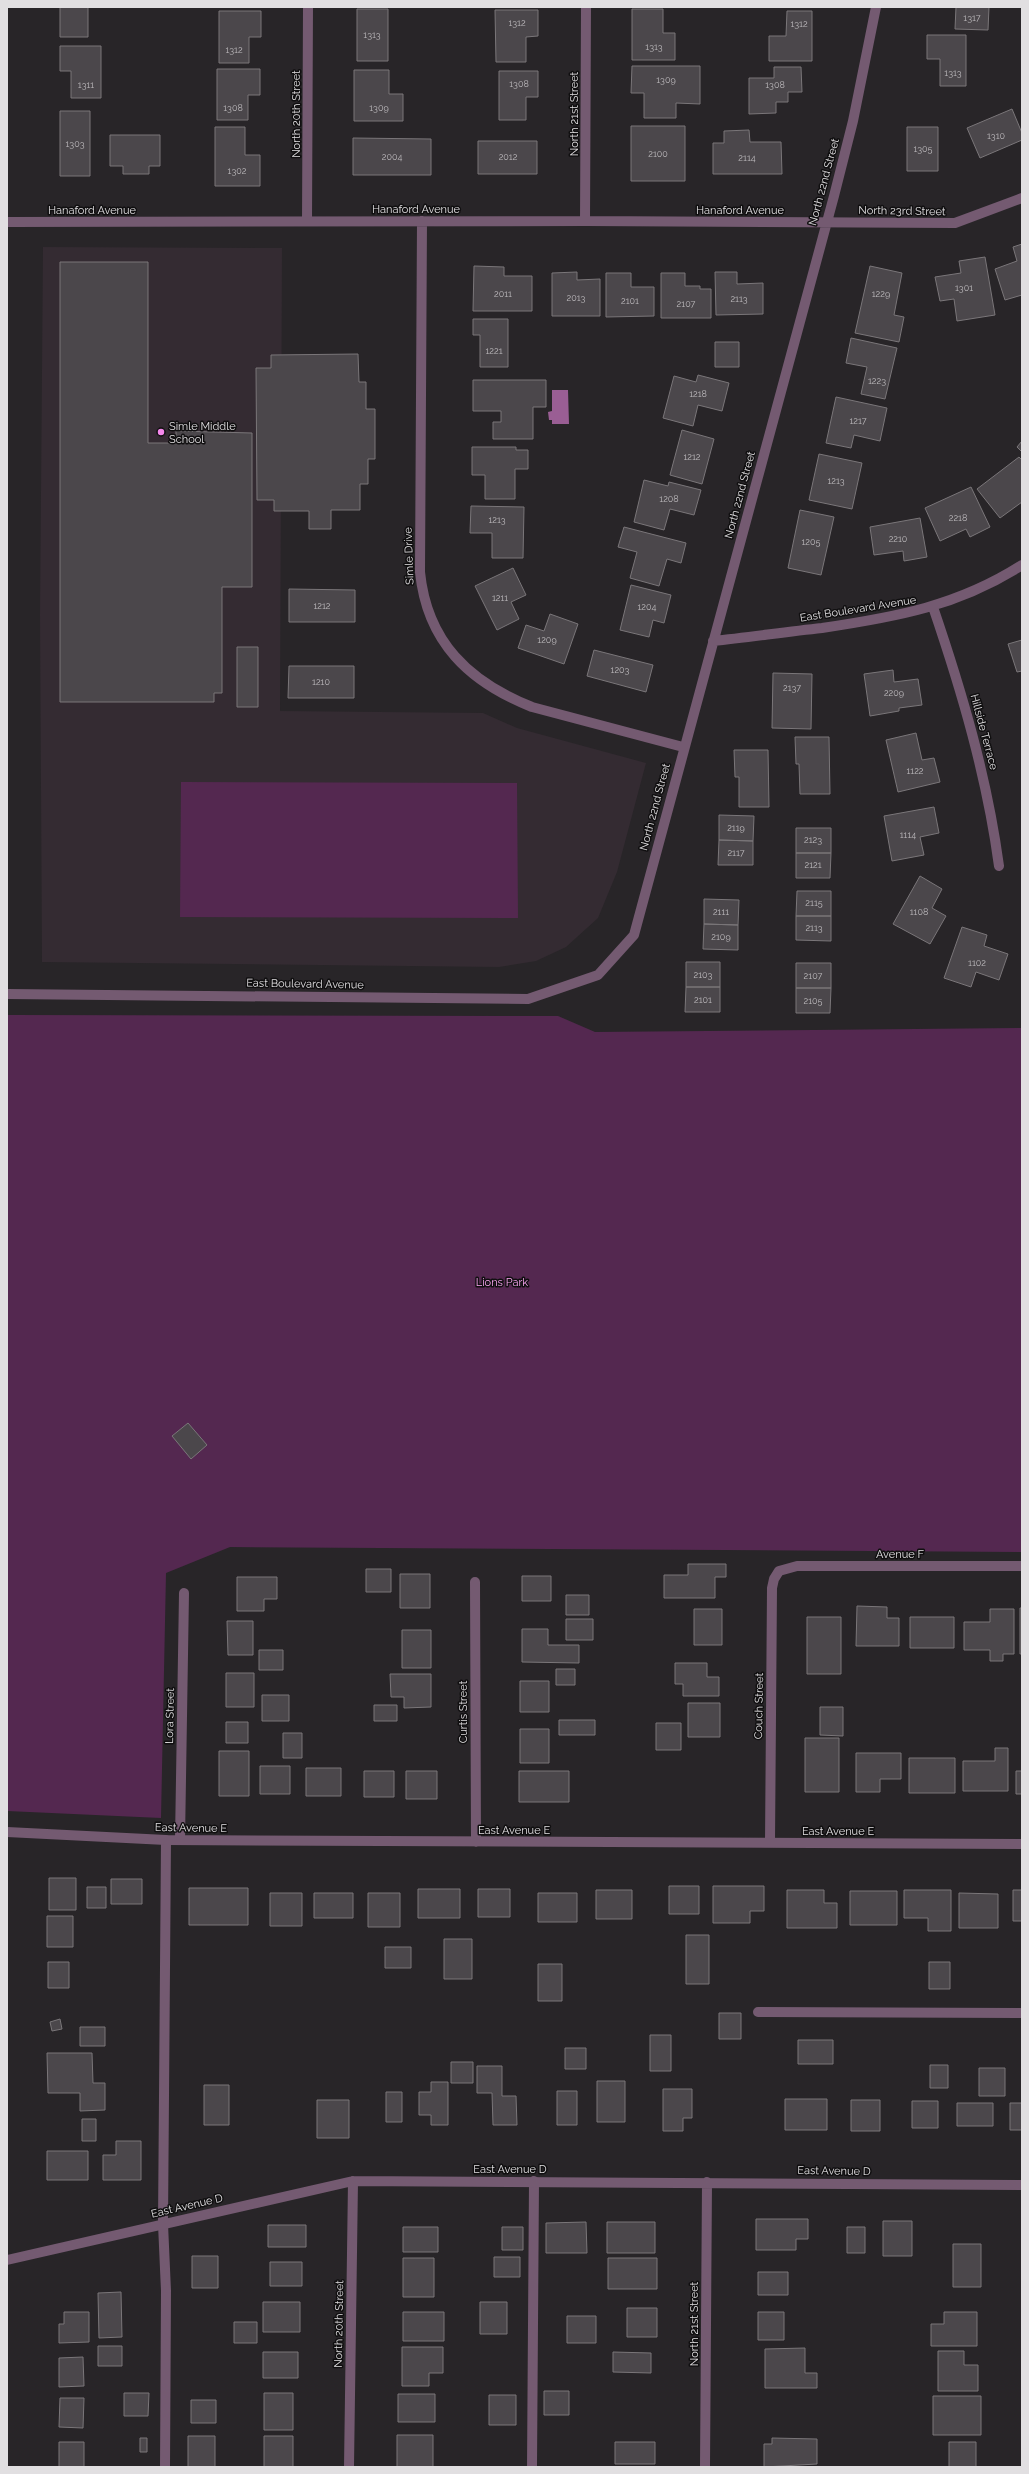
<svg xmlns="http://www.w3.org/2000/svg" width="1029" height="2474" font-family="Raleway,sans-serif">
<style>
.built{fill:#342b32}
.green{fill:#542850}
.water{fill:#9a5e94}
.building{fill:#4b474b;stroke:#7a7679}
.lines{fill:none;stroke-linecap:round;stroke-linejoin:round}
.service{stroke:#745a71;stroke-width:10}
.minor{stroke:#745a71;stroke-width:10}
.poi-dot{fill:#f688ec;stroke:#100f10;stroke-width:1.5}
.labels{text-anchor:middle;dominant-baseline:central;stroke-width:3;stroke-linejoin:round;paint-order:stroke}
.number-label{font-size:9px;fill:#bcb9bc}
.street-label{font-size:11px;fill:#e1dfe1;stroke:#100f10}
.poi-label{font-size:11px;fill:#e1dfe1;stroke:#100f10;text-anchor:start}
.park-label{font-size:11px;fill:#fba6f2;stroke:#100f10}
</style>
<rect width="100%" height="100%" fill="#282528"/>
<path class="built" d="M43,247L282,248L280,711L483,713L517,728L646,763L617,872L598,918L566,947L536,961L499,967L42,962L40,615Z"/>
<path class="green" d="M181,782L517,783L518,918L180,917Z
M7,1015L558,1016L595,1032L1022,1028V1552L230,1547L166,1573L161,1818L7,1811Z"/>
<path class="water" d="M552,390H568L569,424H552V420H549L548,412L552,411Z"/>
<path class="building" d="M60,7H88V37H60Z
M956,7H989L988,30L955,29Z
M357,9H388V61H357Z
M632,9H663V33H675V60H632Z
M495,10H538V36L526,37V62H496Z
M219,11H261V37H249V63H219Z
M787,11H812V61H769V36H786Z
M927,35H966V86H940V59H927Z
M60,46H101V98H71V71H60Z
M632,66H700V104L676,103V118H644V93H631Z
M774,67H801L802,92H788V102H776V113L749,114V78H774Z
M217,69H260V95H248V120H217Z
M354,70H389V94H403V121H354Z
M499,71H538V97H526V120H499Z
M1012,109L1022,133V140L980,158L967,128Z
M60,111H90V176H60Z
M631,126H685V181H631Z
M215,127H245V155H260V186H215Z
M907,127H938V171H907Z
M749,130L750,142H781L782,174H713V143H724V131Z
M110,135H160V166H149V174H123V166H110Z
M353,138L431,139V175H353Z
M478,141H537V174H478Z
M1022,244V295L1005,300L995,269L1017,261L1013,247Z
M985,257L995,315L957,321L954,299L940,301L935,277L961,273L959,261Z
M60,262H148V443H176V431L252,433V587H222V693H214V702H60Z
M474,266L504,267V276H532V311H473Z
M870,266L902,273L894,315L904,317L899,342L855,333Z
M577,272V280L600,279V316H552V273Z
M715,272H737V284L763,283V314L716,315Z
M606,273H631V287H654V316L606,317Z
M661,273H685V286H700V289H711V318H661Z
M473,319H508V367H480V335H473Z
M851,338L897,348L885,399L861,394L867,367L846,363Z
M715,342H739V367H715Z
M358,354L359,382H366V409H375V459H368V484H360V510H331V529H309V511H274V500H257L256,368H271V355Z
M698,375L729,383L722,411L698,405L693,426L663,418L674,376L696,382Z
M473,380H546V407H533V439H493V422H501V411H473Z
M836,397L887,408L880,441L854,435L851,448L826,443Z
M682,430L714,439L702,484L670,475Z
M1022,441V452L1017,447Z
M472,447H516V450H528V469H515V499H485V475H472Z
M819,454L862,463L852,509L809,500Z
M1019,457L1022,460V502L1000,518L977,489Z
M644,480L668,486L669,482L701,490L694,515L670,509L664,530L634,522Z
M971,487L990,527L970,537L966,529L940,541L925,508Z
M471,506L524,507L523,558H492V533H470Z
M800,510L834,517L821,575L788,568Z
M920,518L927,557L904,561L903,551L874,555L870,527Z
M624,527L686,543L681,563L667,559L659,586L630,578L637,552L618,547Z
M513,568L526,595L511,602L519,619L497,630L475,586Z
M631,585L671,595L664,623L653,620L649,637L620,630Z
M289,589L355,590V622H289Z
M550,614L578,624L564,664L518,648L526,625L544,631Z
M1022,640V671L1017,672L1008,644Z
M237,647H258V707H237Z
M594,650L653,665L646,692L587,676Z
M289,666H354V698H288Z
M893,670L894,682L918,679L922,705L899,708V711L870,716L864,674Z
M773,673L812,674L811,729L772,728Z
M916,733L922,760L934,758L940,782L898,792L886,740Z
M795,737H829L830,794H800L799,764H796Z
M734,750H768L769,807H739V777H735Z
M934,807L939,833L920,837L924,855L892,861L884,816Z
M719,815L754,816L753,841L719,840Z
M796,828H831V853H796Z
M719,840L753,841V865H718Z
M796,853H831L830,878H796Z
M920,876L942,889L932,908L946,916L930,944L893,924Z
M797,891H831V916H796Z
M704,899L739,900L738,925L704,924Z
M796,916H831V941L796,940Z
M704,924L738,925V950L703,949Z
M962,927L987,935L984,946L1008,954L999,980L976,972L971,987L944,978Z
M686,962H720V987H686Z
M796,963H831V988H796Z
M686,987H720V1012H685Z
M796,988H831L830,1013H796Z
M188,1423L207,1445L191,1459L172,1436Z
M688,1564H726V1577H715V1598H664V1575H688Z
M366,1569H391V1592H366Z
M400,1574H430V1608H400Z
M522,1576H551V1601H522Z
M237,1577H277V1599H264V1611H237Z
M566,1595H589V1615H566Z
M857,1606L887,1607V1618H899V1646H856Z
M1020,1608H1022V1654H1020Z
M694,1609H722V1645H694Z
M990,1609H1014V1654H1003V1661H990V1650H964V1622H990Z
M807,1617H841V1674H807Z
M910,1617H954V1648H910Z
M566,1619H593V1640H566Z
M227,1621H253V1655H228Z
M522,1629H548V1645H579V1663L522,1662Z
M402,1630H431V1668H402Z
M259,1650H283V1670H259Z
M675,1663H707V1677H719V1696H683V1684H675Z
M556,1669H575V1685H556Z
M226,1673H254V1707H226Z
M390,1674H431V1707L404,1708V1697H391Z
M520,1681H549V1712H520Z
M262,1695H289V1721H262Z
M688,1703H720V1737H688Z
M374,1705H397V1721H374Z
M820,1707H843V1736L820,1735Z
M559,1720H595V1735H559Z
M226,1722H248V1743H226Z
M656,1723H681V1750H656Z
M520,1729H549V1763H520Z
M283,1733H302V1758H283Z
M805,1738H839V1792H805Z
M995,1748H1008V1791H963V1761H995Z
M219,1751H249V1796H219Z
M856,1753H901V1779H880V1792H856Z
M909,1758H955V1793H909Z
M260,1766H290V1794H260Z
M306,1768H341V1796H306Z
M364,1771H394V1797H364Z
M406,1771H437V1799H406Z
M519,1771H569V1802H519Z
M1016,1771H1022V1794H1016Z
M49,1878H76V1910H49Z
M111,1879H142V1904H111Z
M669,1886H699V1914H669Z
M713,1886H764V1911H750V1923H713Z
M87,1887H106V1908H87Z
M189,1888H248V1925H189Z
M418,1889H460V1918H418Z
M478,1889H510V1917H478Z
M596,1890H632V1919H596Z
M787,1890H824V1903H837V1928H787Z
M904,1890H951V1931H928V1918H904Z
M1013,1890H1022V1921H1013Z
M850,1891H897V1925H850Z
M270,1893H302V1926H270Z
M314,1893H353V1918H314Z
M368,1893H400V1927H368Z
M538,1893H577V1922H538Z
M959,1893L998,1894V1928H959Z
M47,1916H73V1947H47Z
M686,1935H709V1984H686Z
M444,1939H472V1979H444Z
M385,1947H411V1968H385Z
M48,1962H69V1988H48Z
M929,1962H950V1989H929Z
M538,1964H562V2001H538Z
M719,2013H741V2039H719Z
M60,2019L62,2029L52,2031L50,2022Z
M80,2027H105V2046H80Z
M650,2035H671V2071H650Z
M798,2040H833V2064H798Z
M565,2048H586V2069H565Z
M47,2053H92L93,2083H105V2110L80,2111V2093H48Z
M451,2062H473V2083H451Z
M930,2065H948V2088H930Z
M477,2066H502V2096H516L517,2125H493L492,2093H477Z
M979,2068H1005V2096H979Z
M597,2081H625V2122H597Z
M431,2082H448V2125H431V2115H419V2092H431Z
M204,2085H229V2125H204Z
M663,2089H692V2118H683V2131H663Z
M557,2091H577V2125H557Z
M386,2092H402V2122H386Z
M785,2099H827V2130H785Z
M317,2100H349V2138H317Z
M851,2100H880V2131H851Z
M912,2101H938V2128H912Z
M957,2103H993V2126H957Z
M1010,2103H1022V2130H1010Z
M82,2119H96V2141H82Z
M116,2141H141V2180H103V2155H116Z
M47,2151H88V2180H47Z
M756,2219H808V2239H796V2250H756Z
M883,2221H912V2256H883Z
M586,2222L587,2253H546V2223Z
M607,2222H655V2253H607Z
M268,2225H306V2247H268Z
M403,2227H438V2252H403Z
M502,2227H523V2250H502Z
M847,2227H865V2253H847Z
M953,2244H981V2287H953Z
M192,2256H218V2288H192Z
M494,2257H520V2277H494Z
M403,2258H434V2297H403Z
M608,2258H657V2289H608Z
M270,2262H302V2286H270Z
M758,2272H788V2295H758Z
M121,2292L122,2337L99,2338L98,2293Z
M263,2302H300V2332H263Z
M480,2302H507V2334H480Z
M627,2308H657V2337H627Z
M64,2312H89V2342L59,2343V2324H64Z
M403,2312H444V2341H403Z
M758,2312H784V2340H758Z
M944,2312H977V2346H931V2324H944Z
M567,2316H596V2343H567Z
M234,2322H257V2343H234Z
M98,2346H122V2366H98Z
M402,2347H443V2373H429V2386H402Z
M805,2348V2373H817V2388H765V2349Z
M938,2351H964V2365H978V2391H938Z
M263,2352H298V2378H263Z
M613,2352L651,2353V2373L613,2372Z
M83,2357L84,2386L59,2387V2358Z
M544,2391H569V2415H544Z
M124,2393H149L148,2416H124Z
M264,2393H293V2430H264Z
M398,2394H435V2422H398Z
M489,2395H516V2425H489Z
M933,2396H981V2435H933Z
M60,2398H84L83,2428L59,2427Z
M191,2400H216V2423H191Z
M397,2435H433V2467H397Z
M188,2436H215V2467H188Z
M264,2436H293V2467H264Z
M140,2438H147V2452H140Z
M772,2438L817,2439V2464L764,2467V2444H772Z
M59,2442H84V2467H59Z
M615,2442H655V2464H615Z
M949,2442H976V2467H949Z"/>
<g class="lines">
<path class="service" d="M758,2012L1022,2013
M165,2467L166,2291L163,2224L166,1840
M532,2467L534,2181"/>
<path class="minor" d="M307,221L308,7
M422,221L420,572C427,642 469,682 532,707L683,747
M585,221L586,7
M7,222L585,221L955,223L1022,198
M933,607C962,692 987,777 999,866
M713,641C750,637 785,632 822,628C896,617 958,606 1022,565
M7,994L528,999L598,975L634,935L834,196L853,121L876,7
M475,1582L476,1842
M7,1832L166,1840L1022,1844
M180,1840L184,1593
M770,1842L772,1588L774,1579L779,1571L797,1566H1022
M7,2260L353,2181L1022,2185
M349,2467L353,2181
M705,2467L707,2182"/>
</g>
<circle class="poi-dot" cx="161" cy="432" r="4"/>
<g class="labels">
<g class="number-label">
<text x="972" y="18">1317</text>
<text x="517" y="23">1312</text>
<text x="799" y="24">1312</text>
<text x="372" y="35">1313</text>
<text x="654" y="47">1313</text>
<text x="234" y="50">1312</text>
<text x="953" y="73">1313</text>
<text x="666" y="80">1309</text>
<text x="519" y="84">1308</text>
<text x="86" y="85">1311</text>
<text x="775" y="85">1308</text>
<text x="233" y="108">1308</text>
<text x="379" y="108">1309</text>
<text x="996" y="136">1310</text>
<text x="75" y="144">1303</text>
<text x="923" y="149">1305</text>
<text x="658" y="154">2100</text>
<text x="392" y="157">2004</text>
<text x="508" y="157">2012</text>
<text x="747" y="158">2114</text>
<text x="237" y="171">1302</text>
<text x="964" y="288">1301</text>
<text x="503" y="294">2011</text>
<text x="881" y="294">1229</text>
<text x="576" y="298">2013</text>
<text x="739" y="299">2113</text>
<text x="630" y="301">2101</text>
<text x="686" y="304">2107</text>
<text x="494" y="351">1221</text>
<text x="877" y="381">1223</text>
<text x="698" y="394">1218</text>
<text x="858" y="421">1217</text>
<text x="692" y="457">1212</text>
<text x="836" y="481">1213</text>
<text x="669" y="499">1208</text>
<text x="958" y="518">2218</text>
<text x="497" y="520">1213</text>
<text x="898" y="539">2210</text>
<text x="811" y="542">1205</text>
<text x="500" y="598">1211</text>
<text x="322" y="606">1212</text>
<text x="647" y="607">1204</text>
<text x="547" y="640">1209</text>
<text x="620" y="670">1203</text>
<text x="321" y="682">1210</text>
<text x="792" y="688">2137</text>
<text x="894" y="693">2209</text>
<text x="915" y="771">1122</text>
<text x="736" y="828">2119</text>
<text x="908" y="835">1114</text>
<text x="813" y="840">2123</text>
<text x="736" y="853">2117</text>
<text x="813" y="865">2121</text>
<text x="814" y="903">2115</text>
<text x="721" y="912">2111</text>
<text x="919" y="912">1108</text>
<text x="814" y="928">2113</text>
<text x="721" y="937">2109</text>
<text x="977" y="963">1102</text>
<text x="703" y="975">2103</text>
<text x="813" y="976">2107</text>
<text x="703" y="1000">2101</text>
<text x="813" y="1001">2105</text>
</g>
<g class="street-label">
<text transform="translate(296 114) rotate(-90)">North 20th Street</text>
<text transform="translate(574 114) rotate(-90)">North 21st Street</text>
<text transform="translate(824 182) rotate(-75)">North 22nd Street</text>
<text x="416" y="209">Hanaford Avenue</text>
<text x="92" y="210">Hanaford Avenue</text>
<text x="740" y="210">Hanaford Avenue</text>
<text transform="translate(902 211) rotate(1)">North 23rd Street</text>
<text transform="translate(740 495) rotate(-75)">North 22nd Street</text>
<text transform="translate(409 556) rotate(-92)">Simle Drive</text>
<text transform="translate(858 609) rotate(-9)">East Boulevard Avenue</text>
<text transform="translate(984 732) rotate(75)">Hillside Terrace</text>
<text transform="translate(655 807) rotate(-75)">North 22nd Street</text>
<text transform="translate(305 984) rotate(1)">East Boulevard Avenue</text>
<text x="900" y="1554">Avenue F</text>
<text transform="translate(759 1706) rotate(-89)">Couch Street</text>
<text transform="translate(463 1712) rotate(-90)">Curtis Street</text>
<text transform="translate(170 1716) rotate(-89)">Lora Street</text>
<text transform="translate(191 1828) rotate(1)">East Avenue E</text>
<text x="514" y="1830">East Avenue E</text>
<text x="838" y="1831">East Avenue E</text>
<text x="510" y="2169">East Avenue D</text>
<text transform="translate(834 2171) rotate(1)">East Avenue D</text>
<text transform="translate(187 2206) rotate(-13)">East Avenue D</text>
<text transform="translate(339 2324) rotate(-89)">North 20th Street</text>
<text transform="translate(694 2324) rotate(-90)">North 21st Street</text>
</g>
<g class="poi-label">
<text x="169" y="426">Simle Middle<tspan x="169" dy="13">School</tspan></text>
</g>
<g class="park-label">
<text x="502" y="1282">Lions Park</text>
</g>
</g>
<rect width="1029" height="2474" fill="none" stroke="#e1dfe1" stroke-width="16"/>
</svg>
